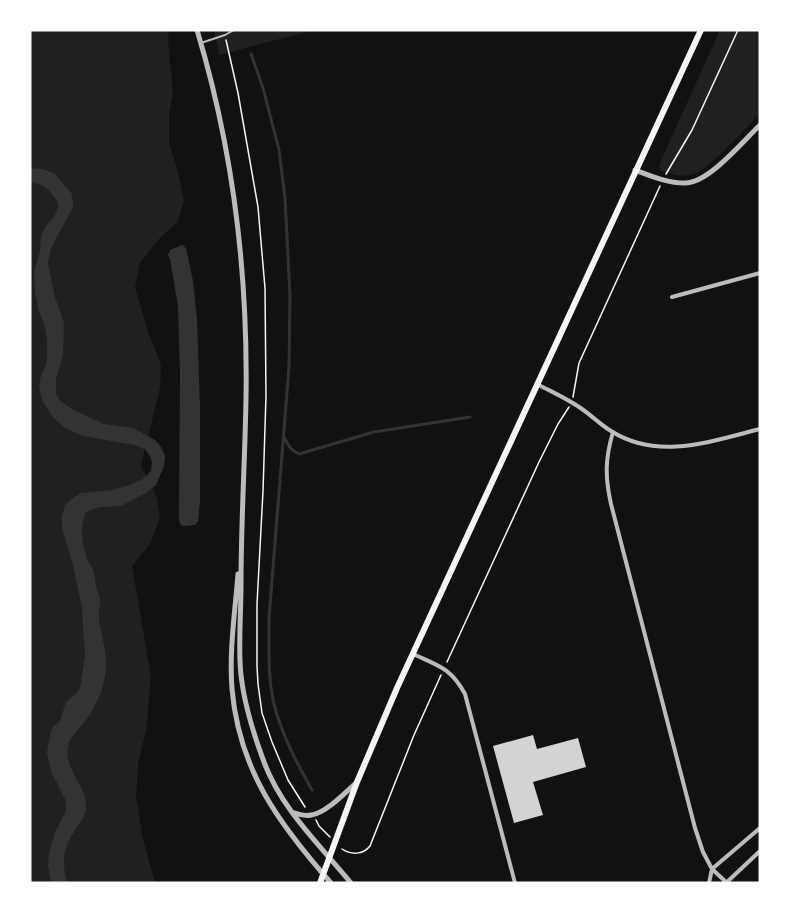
<svg xmlns="http://www.w3.org/2000/svg" width="790" height="913" font-family="Roboto,sans-serif">
<style>
.green{fill:#202020}
.water{fill:#333}
.lines{fill:none;stroke-linecap:round;stroke-linejoin:round}
.stream{stroke:#333;stroke-width:3}
.building{fill:#d3d3d3}
.path{stroke:#f5f5f5;stroke-width:1.5}
.service{stroke:#bcbcbc;stroke-width:2}
.minor{stroke:#bcbcbc;stroke-width:4}
.tertiary{stroke:#bcbcbc;stroke-width:5}
.secondary{stroke:#f5f5f5;stroke-width:6}
</style>
<rect width="100%" height="100%" fill="#111"/>
<path class="green" d="M30,30H169L168,40L173,93L169,114V144L177,168L184,201L178,221L159,239L140,263L135,287L147,329L161,365L160,388L141,465L157,498L160,518L150,544L132,566L151,677L146,731L138,764L136,798L143,839L155,883H30Z
M214,30H314L219,55Z
M720,30H760V113C747,127 709,169 694,174C683,178 672,174 661,171L659,165Z"/>
<path class="water" d="M30,168L42,169L54,173L72,194L73,207L51,248L48,263L55,298L60,310L64,323L63,355L56,379V393L60,401L72,409L104,424L133,428L155,440L161,447L165,456L164,466L156,485L146,493L121,506L99,507L86,512C79,527 82,545 88,561C90,565 93,568 94,573C95,577 95,582 96,586C97,591 100,595 100,599C101,605 98,611 99,617C100,632 106,647 106,662C106,684 98,704 85,721C79,729 69,737 68,747C64,770 87,786 86,807C86,815 81,821 77,827C63,848 61,859 67,883H51L48,866L49,853L55,833L66,811V801L51,771L47,753L49,740L52,728L60,721L66,702L76,694L80,688L85,656L82,608L72,561L62,529V516L65,505L73,498L81,493L112,490L130,485L143,479L151,471L152,462L150,456L145,449L135,445L83,436L65,428L52,416L42,400L39,387L41,375L47,363V341L45,327L39,311L35,292L34,272L40,252L41,236L46,226L54,217L59,206C54,193 44,183 30,182Z
M182,245L186,248L193,281L197,320L200,406V501L198,521L195,525L182,526L180,524L179,518L180,372L178,307L170,259L168,255L170,250Z"/>
<g class="lines">
<path class="stream" d="M251,54L263,88L279,150L285,198L290,296L289,367L269,618C269,641 268,665 271,688C276,724 294,758 312,790
M284,437C288,445 290,450 299,454L374,432L470,417"/>
</g>
<path class="building" d="M533,735L537,749L578,738L586,767L533,782L543,815L514,823L493,746Z"/>
<g class="lines">
<path class="path" d="M226,40L238,93L258,207L265,288L266,396L263,491L257,604V666L258,684L262,713L272,742L288,780L305,807
M666,174L692,130L738,30
M573,397L579,363L660,186
M447,662L539,462L558,424L569,407
M316,820L319,826L330,837
M342,849C351,855 363,855 370,846L414,735L441,675"/>
<path class="service" d="M201,43L225,35L234,30"/>
<path class="minor" d="M672,297L760,273
M537,384C552,392 568,399 582,409C592,416 601,425 611,431C658,461 712,441 760,429
M613,432C605,459 605,477 611,504L695,828L703,852L712,869L727,883
M413,654C439,666 451,668 465,694L515,883
M727,882L760,851
M709,883L712,869L760,828"/>
<path class="tertiary" d="M197,30C233,149 248,273 246,398C245,460 241,522 241,584C241,609 239,635 240,661C241,695 252,730 264,762C282,810 320,845 351,883
M635,170C651,176 667,183 685,183C709,183 743,141 760,125
M238,574C235,612 229,651 232,689C239,770 279,824 331,883
M292,812C298,814 304,817 311,815C326,813 346,792 357,782"/>
<path class="secondary" d="M320,883L357,782L397,688L701,30"/>
</g>
<rect width="790" height="913" fill="none" stroke="#ffffff" stroke-width="63"/>
</svg>
